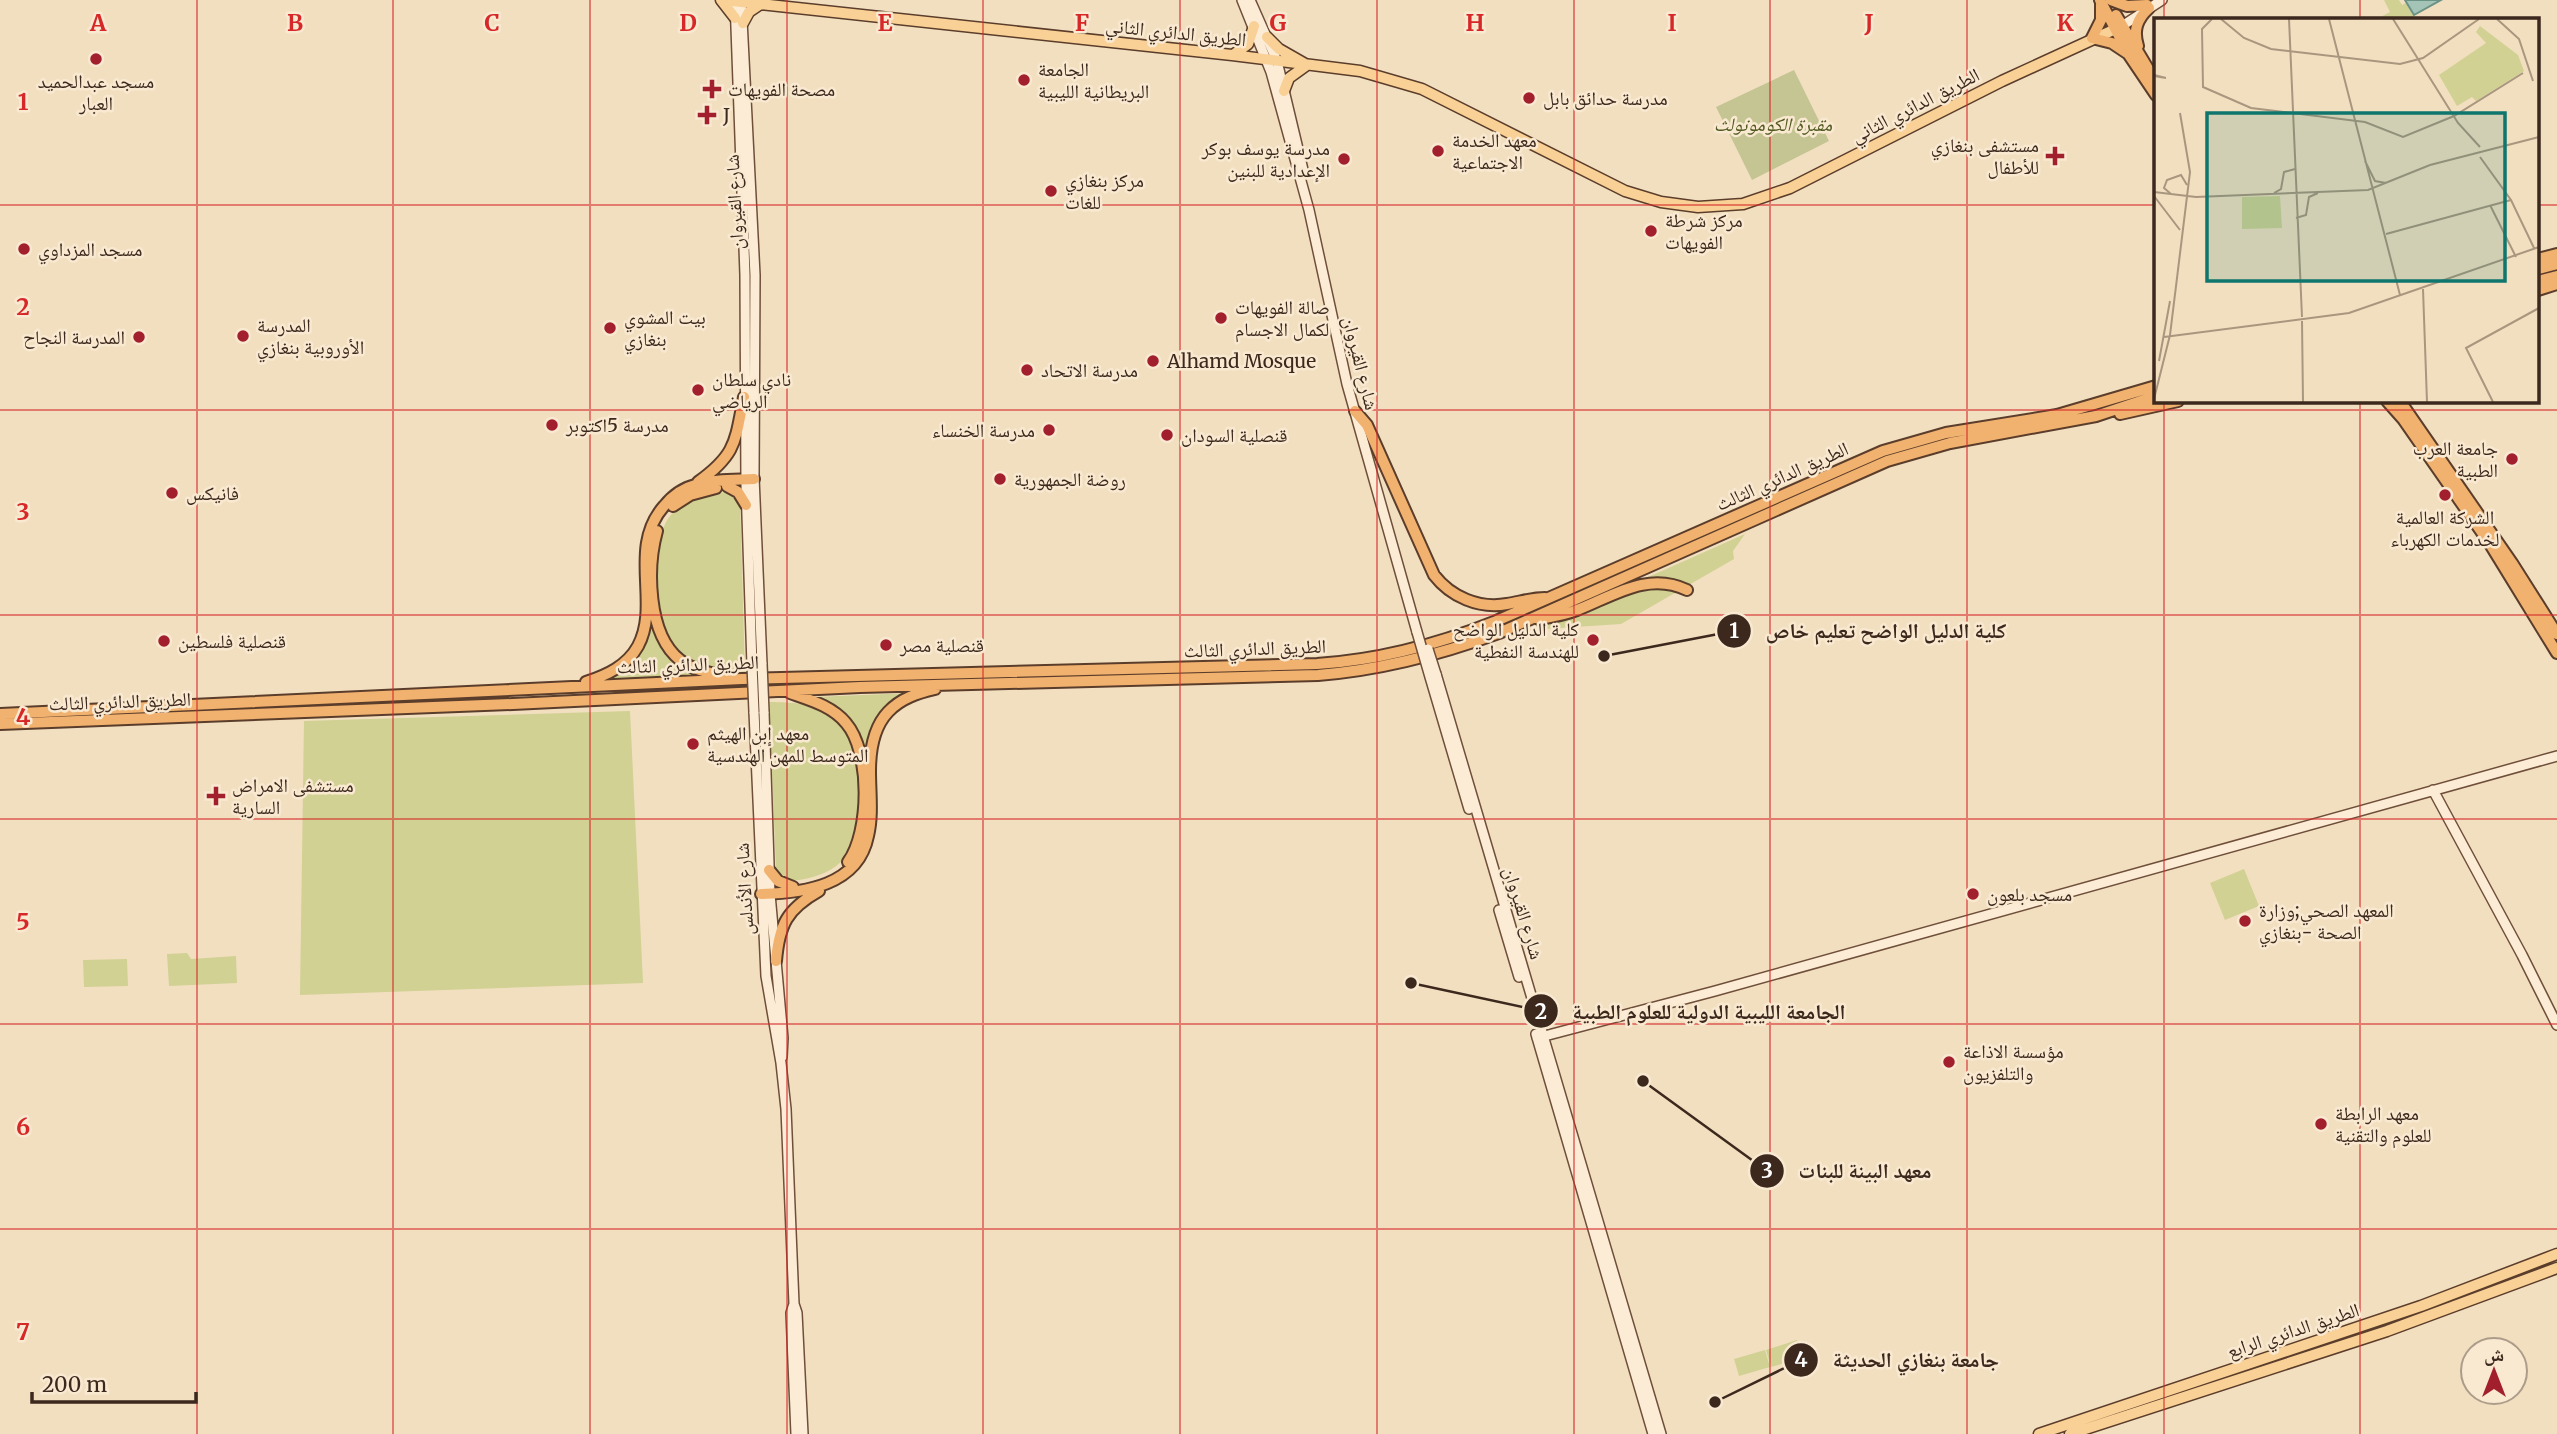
<svg xmlns="http://www.w3.org/2000/svg" width="2557" height="1434" font-family="Merriweather,'Noto Naskh Arabic',serif">
<style>
.green{fill:#d0d193}
.cemetery{fill:#c4c593}
.water{fill:#a4c4b7;stroke:#6a9385;stroke-width:2}
.lines{fill:none;stroke-linecap:round;stroke-linejoin:round}
.secondary-casing{stroke:#6f4f3a;stroke-width:12}
.primary-casing{stroke:#5b3d2b;stroke-width:13}
.trunk-casing{stroke:#5b3d2b;stroke-width:14}
.secondary{stroke:#fcecd5;stroke-width:9}
.primary{stroke:#f9d095;stroke-width:10}
.trunk{stroke:#f2b26f;stroke-width:10}
.secondary-bridge-casing{stroke:#6f4f3a;stroke-width:12;stroke-linecap:butt}
.secondary-bridge{stroke:#fcecd5;stroke-width:9}
.grid{fill:none;stroke:#d62828;stroke-width:2;stroke-opacity:0.55}
.poi-dot{fill:#a2202e;stroke:#f9e9d1;stroke-width:2.5}
.labels{text-anchor:middle;dominant-baseline:central;stroke-width:5;stroke-linejoin:round;paint-order:stroke}
.street-label{font-size:19px;fill:#3c281c;stroke:#f9e9d1}
.poi-label{font-size:19px;fill:#3c281c;stroke:#f9e9d1;text-anchor:start}
.park-label{font-size:19px;font-style:italic;fill:#515a21;stroke:#f9e9d1}
.inset-road{fill:none;stroke:#a9967e;stroke-width:2}
.view{fill:#0f766e;fill-opacity:0.15;stroke:#0f766e;stroke-width:3.5}
.inset-edge{fill:none;stroke:#3c281c;stroke-width:3.5}
.grid-label{font-size:23px;text-anchor:middle;font-weight:bold;fill:#d62828;stroke:#f9e9d1;stroke-width:5;stroke-linejoin:round;paint-order:stroke}
.leader{fill:none;stroke:#3c281c;stroke-width:2.5}
.callout-dot{fill:#3c281c;stroke:#f9e9d1;stroke-width:2.5}
.mark-label{font-size:21px;text-anchor:middle;font-weight:bold;fill:#fff}
.callout-label{font-size:21px;text-anchor:middle;font-weight:bold;fill:#3c281c;stroke:#f9e9d1;stroke-width:5;stroke-linejoin:round;paint-order:stroke}
</style>
<rect width="100%" height="100%" fill="#f2dfc0"/>
<path class="green" d="M2384,0H2399L2402,5L2406,3L2416,19H2377L2390,12Z
M728,492L740,500L745,673C725,671 700,670 683,656C679,653 672,646 669,641C653,615 651,539 670,516C684,498 706,494 728,492Z
M1745,534L1733,551L1734,559L1621,624L1529,630Z
M651,619L659,638L703,676L605,680L623,670Z
M912,693L893,704L866,760C857,726 847,711 814,697Z
M769,702C794,702 826,704 844,725C856,740 857,763 858,781C861,823 860,864 813,877C802,880 792,882 781,878L776,868Z
M630,711L643,983L300,995L304,721Z
M2244,869L2259,906L2225,920L2210,883Z
M187,953L191,959L236,956L237,983L169,986L167,954Z
M127,959L128,986L84,987L83,960Z
M1797,1340L1802,1358L1771,1367L1766,1350Z
M1765,1350L1770,1367L1739,1376L1734,1359Z"/>
<path class="cemetery" d="M1794,70L1829,141L1752,180L1716,107Z"/>
<path class="water" d="M2405,0H2441L2414,15Z"/>
<g class="lines">
<g class="secondary-casing">
<path id="secondary" d="M735,0L745,275L746,486L752,665
M741,0L755,275L754,477L762,664
M1242,0L1271,72L1309,210L1347,384L1417,632
M1250,0L1277,61L1304,174
M2122,26L2162,0
M1436,674L1661,1434
M1430,677L1469,809
M754,712L766,976L781,1063L786,1109L794,1304L791,1313L796,1434
M764,712L770,894L783,1038L782,1057
M2433,790L2522,955L2557,1025
M1499,910L1519,977
M1536,1034L1653,1434
M1537,1038L1715,991L2557,756
M794,1304L797,1313L803,1434"/>
</g>
<g class="primary-casing">
<path id="primary" d="M721,0L735,18
M723,0L1232,55L1360,71L1422,89L1625,191L1661,202L1698,207L1743,204L1790,188L2002,81L2122,26
M743,23L749,12L762,3
M1267,37L1279,49L1307,65L1289,78L1284,91
M1233,55L1248,44L1254,26
M2039,1434L2421,1306L2557,1254
M2070,1434L2387,1331L2557,1268"/>
</g>
<g class="trunk-casing">
<path id="trunk" d="M2100,0L2129,55L2156,95
M2111,0L2127,6L2147,5
M2101,4V20L2092,38L2112,43L2127,53
M2116,15L2156,82
M2138,46C2133,30 2137,19 2149,8
M2538,259L2557,254
M2538,269L2557,264
M2538,281L2557,276
M2538,290L2557,284
M2387,401L2403,419L2490,544L2557,653
M2400,401L2512,563L2557,634
M1355,411L1367,425L1434,575C1451,597 1479,609 1507,604C1520,602 1531,598 1545,598
M2120,414L2178,401
M698,482C737,454 735,441 744,397
M727,486L738,492L746,505
M673,506L690,495L716,488
M657,531C647,567 647,634 680,660C692,670 710,673 726,676
M1539,619C1552,617 1565,615 1577,610C1613,596 1648,571 1687,590
M586,682C607,675 627,666 638,646C661,603 627,548 664,506C672,496 683,488 695,485C714,479 735,480 754,479
M790,693C810,700 832,706 846,723C871,752 870,832 848,862
M0,714L742,679L1317,664C1380,660 1436,645 1494,622L1883,451L1946,433L2057,415L2156,386
M0,724L513,704L860,687L1318,675C1382,670 1439,655 1499,633L1887,461L1950,443L2096,416L2156,396
M769,870L778,881L793,887
M761,894C804,893 858,886 868,836C873,815 870,793 870,771C870,750 873,728 888,712C901,698 918,693 935,689
M776,961C779,925 787,909 819,891"/>
</g>
<use href="#secondary" class="secondary"/>
<use href="#primary" class="primary"/>
<use href="#trunk" class="trunk"/>
<g class="secondary-bridge-casing">
<path id="secondary-bridge" d="M1417,632L1430,677
M1428,649L1436,674
M762,664L764,712
M752,665L754,712"/>
</g>
<use href="#secondary-bridge" class="secondary-bridge"/>
</g>
<path class="grid" d="M197,0V1434M393,0V1434M590,0V1434M787,0V1434M983,0V1434M1180,0V1434M1377,0V1434M1574,0V1434M1770,0V1434M1967,0V1434M2164,0V19M2360,0V19M0,205H2156M2538,205H2557M2164,401V1434M2360,401V1434M0,410H2557M0,615H2557M0,819H2557M0,1024H2557M0,1229H2557"/>
<g class="poi-dot">
<circle cx="96" cy="59" r="7"/>
<circle cx="1024" cy="80" r="7"/>
<path d="M708.5 78.5h7v7h7v7h-7v7h-7v-7h-7v-7h7z"/>
<circle cx="1529" cy="98" r="7"/>
<path d="M703.5 104.5h7v7h7v7h-7v7h-7v-7h-7v-7h7z"/>
<circle cx="1438" cy="151" r="7"/>
<path d="M2051.5 145.5h7v7h7v7h-7v7h-7v-7h-7v-7h7z"/>
<circle cx="1344" cy="159" r="7"/>
<circle cx="1051" cy="191" r="7"/>
<circle cx="1651" cy="231" r="7"/>
<circle cx="24" cy="249" r="7"/>
<circle cx="1221" cy="318" r="7"/>
<circle cx="610" cy="328" r="7"/>
<circle cx="243" cy="336" r="7"/>
<circle cx="139" cy="337" r="7"/>
<circle cx="1153" cy="361" r="7"/>
<circle cx="1027" cy="370" r="7"/>
<circle cx="698" cy="390" r="7"/>
<circle cx="552" cy="425" r="7"/>
<circle cx="1049" cy="430" r="7"/>
<circle cx="1167" cy="435" r="7"/>
<circle cx="2512" cy="459" r="7"/>
<circle cx="1000" cy="479" r="7"/>
<circle cx="172" cy="493" r="7"/>
<circle cx="2445" cy="495" r="7"/>
<circle cx="1593" cy="640" r="7"/>
<circle cx="164" cy="641" r="7"/>
<circle cx="886" cy="645" r="7"/>
<circle cx="693" cy="744" r="7"/>
<path d="M212.5 785.5h7v7h7v7h-7v7h-7v-7h-7v-7h7z"/>
<circle cx="1973" cy="894" r="7"/>
<circle cx="2245" cy="921" r="7"/>
<circle cx="1949" cy="1062" r="7"/>
<circle cx="2321" cy="1124" r="7"/>
</g>
<g class="labels">
<g class="street-label">
<text transform="translate(1176 32) rotate(6)">الطريق الدائري الثاني</text>
<text transform="translate(1915 105) rotate(-27)">الطريق الدائري الثاني</text>
<text transform="translate(734 202) rotate(-93)">شارع القيروان</text>
<text transform="translate(1361 363) rotate(76)">شارع القيروان</text>
<text transform="translate(1782 476) rotate(-24)">الطريق الدائري الثالث</text>
<text transform="translate(1255 648) rotate(-2)">الطريق الدائري الثالث</text>
<text transform="translate(688 664) rotate(-2)">الطريق الدائري الثالث</text>
<text transform="translate(120 701) rotate(-2)">الطريق الدائري الثالث</text>
<text transform="translate(744 889) rotate(-93)">شارع الأندلس</text>
<text transform="translate(1524 913) rotate(73)">شارع القيروان</text>
<text transform="translate(2293 1330) rotate(-18)">الطريق الدائري الرابع</text>
</g>
<g class="poi-label">
<text x="1038" y="69">الجامعة<tspan x="1038" dy="22">البريطانية الليبية</tspan></text>
<text x="96" y="81" text-anchor="middle">مسجد عبدالحميد<tspan x="96" dy="22">العبار</tspan></text>
<text x="728" y="89">مصحة الفويهات</text>
<text x="1543" y="98">مدرسة حدائق بابل</text>
<text x="723" y="115">J</text>
<text x="1452" y="140">معهد الخدمة<tspan x="1452" dy="22">الاجتماعية</tspan></text>
<text x="2039" y="145" text-anchor="end">مستشفى بنغازي<tspan x="2039" dy="22">للأطفال</tspan></text>
<text x="1330" y="148" text-anchor="end">مدرسة يوسف بوكر<tspan x="1330" dy="22">الإعدادية للبنين</tspan></text>
<text x="1065" y="180">مركز بنغازي<tspan x="1065" dy="22">للغات</tspan></text>
<text x="1665" y="220">مركز شرطة<tspan x="1665" dy="22">الفويهات</tspan></text>
<text x="38" y="249">مسجد المزداوي</text>
<text x="1235" y="307">صالة الفويهات<tspan x="1235" dy="22">لكمال الاجسام</tspan></text>
<text x="624" y="317">بيت المشوي<tspan x="624" dy="22">بنغازي</tspan></text>
<text x="257" y="325">المدرسة<tspan x="257" dy="22">الأوروبية بنغازي</tspan></text>
<text x="125" y="337" text-anchor="end">المدرسة النجاح</text>
<text x="1167" y="361">Alhamd Mosque</text>
<text x="1041" y="370">مدرسة الاتحاد</text>
<text x="712" y="379">نادي سلطان<tspan x="712" dy="22">الرياضي</tspan></text>
<text x="566" y="425">مدرسة 5اكتوبر</text>
<text x="1035" y="430" text-anchor="end">مدرسة الخنساء</text>
<text x="1181" y="435">قنصلية السودان</text>
<text x="2498" y="448" text-anchor="end">جامعة العرب<tspan x="2498" dy="22">الطبية</tspan></text>
<text x="1014" y="479">روضة الجمهورية</text>
<text x="186" y="493">فانيكس</text>
<text x="2445" y="517" text-anchor="middle">الشركة العالمية<tspan x="2445" dy="22">لخدمات الكهرباء</tspan></text>
<text x="1579" y="629" text-anchor="end">كلية الدليل الواضح<tspan x="1579" dy="22">للهندسة النفطية</tspan></text>
<text x="178" y="641">قنصلية فلسطين</text>
<text x="900" y="645">قنصلية مصر</text>
<text x="707" y="733">معهد إبن الهيثم<tspan x="707" dy="22">المتوسط للمهن الهندسية</tspan></text>
<text x="232" y="785">مستشفى الامراض<tspan x="232" dy="22">السارية</tspan></text>
<text x="1987" y="894">مسجد بلعون</text>
<text x="2259" y="910">المعهد الصحي;وزارة<tspan x="2259" dy="22">الصحة -بنغازي</tspan></text>
<text x="1963" y="1051">مؤسسة الاذاعة<tspan x="1963" dy="22">والتلفزيون</tspan></text>
<text x="2335" y="1113">معهد الرابطة<tspan x="2335" dy="22">للعلوم والتقنية</tspan></text>
</g>
<g class="park-label">
<text x="1773" y="124">مقبرة الكومونولث</text>
</g>
</g>
<g transform="translate(2154 18)">
<rect width="385" height="385" fill="#f2dfc0"/>
<path d="M326,8L364,37L370,53L322,83L318,79L303,88L285,57L332,25L322,14ZM126,178L128,210L88,211V179Z" fill="#d0d193"/>
<path class="inset-road" d="M58,1L48,11L49,69L97,90L211,104L249,119L300,98L369,55M67,1L90,20L117,31L246,46L269,40L325,1M135,1L148,299M175,1L246,277M239,1L304,105L326,129M343,1L365,21L379,63M0,57L12,60L0,58M326,139L357,182L380,230M211,143L221,163L232,165M0,174L42,179L214,172L276,147L385,119M120,175L127,171L130,154L141,151M17,176L10,170L13,162L27,157L33,167M0,178L26,212M336,187L362,239M142,200L152,197L155,179L164,175M232,216L357,182M269,271L273,384M148,303L149,384M10,319L195,295L385,229M5,343L16,283M0,381L16,317L36,154L26,95M339,384L312,330L385,290"/>
<path class="view" d="M53,95H351V263H53Z"/>
<rect width="385" height="385" class="inset-edge"/>
</g>
<g class="grid-label">
<text x="98" y="31">A</text>
<text x="295" y="31">B</text>
<text x="492" y="31">C</text>
<text x="688" y="31">D</text>
<text x="885" y="31">E</text>
<text x="1082" y="31">F</text>
<text x="1278" y="31">G</text>
<text x="1475" y="31">H</text>
<text x="1672" y="31">I</text>
<text x="1869" y="31">J</text>
<text x="2065" y="31">K</text>
<text x="23" y="110">1</text>
<text x="23" y="315">2</text>
<text x="23" y="520">3</text>
<text x="23" y="725">4</text>
<text x="23" y="930">5</text>
<text x="23" y="1135">6</text>
<text x="23" y="1340">7</text>
</g>
<path class="leader" d="M1604 656L1734 631M1411 983L1541 1011M1643 1081L1767 1171M1715 1402L1801 1360"/>
<g class="callout-dot">
<circle cx="1604" cy="656" r="7"/>
<circle cx="1411" cy="983" r="7"/>
<circle cx="1643" cy="1081" r="7"/>
<circle cx="1715" cy="1402" r="7"/>
<circle cx="1734" cy="631" r="18"/>
<circle cx="1541" cy="1011" r="18"/>
<circle cx="1767" cy="1171" r="18"/>
<circle cx="1801" cy="1360" r="18"/>
</g>
<g class="mark-label">
<text x="1734" y="638">1</text>
<text x="1541" y="1019">2</text>
<text x="1767" y="1178">3</text>
<text x="1801" y="1367">4</text>
</g>
<g class="callout-label">
<text x="1886" y="638">كلية الدليل الواضح تعليم خاص</text>
<text x="1709" y="1019">الجامعة الليبية الدولية للعلوم الطبية</text>
<text x="1865" y="1178">معهد البينة للبنات</text>
<text x="1916" y="1367">جامعة بنغازي الحديثة</text>
</g>
<g transform="translate(2494 1371)"><circle r="33" fill="#f9e9d1" stroke="#ad9c89" stroke-width="2"/>
<path d="M0-5L12 26L0 18L-12 26Z" fill="#a2202e"/>
<text y="-10" font-size="19" font-weight="bold" text-anchor="middle" fill="#3c281c">ش</text>
</g>
<path d="M32 1392v10h164v-10" fill="none" stroke="#3c281c" stroke-width="3.5"/>
<text x="42" y="1392" font-size="21" fill="#3c281c" stroke="#f9e9d1" stroke-width="5" paint-order="stroke">200 m</text>
</svg>
